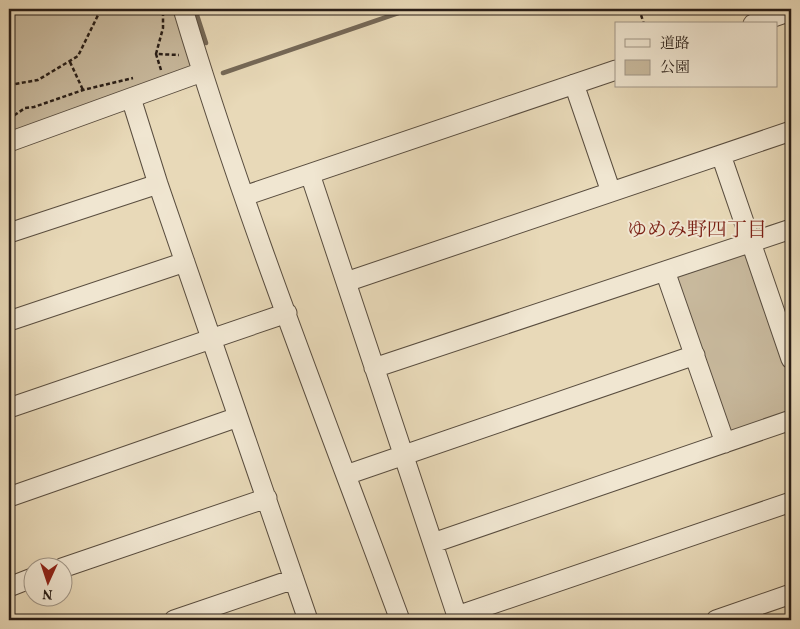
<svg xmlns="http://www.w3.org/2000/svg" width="800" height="629" font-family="Vollkorn,'Noto Serif JP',serif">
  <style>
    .green { fill: #c8b99d; stroke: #786c5a }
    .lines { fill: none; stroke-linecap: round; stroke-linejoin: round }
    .stream { stroke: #756857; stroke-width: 4.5 }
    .minor-casing { stroke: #594d3f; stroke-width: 21 }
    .path { stroke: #291e17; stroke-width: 2.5; stroke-dasharray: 4 2.5; stroke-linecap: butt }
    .minor { stroke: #f0e6d1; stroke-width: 19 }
    .labels { text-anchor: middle; stroke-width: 4; stroke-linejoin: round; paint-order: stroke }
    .neighbourhood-label { font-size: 20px; fill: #7a1f14; stroke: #f0e6d1 }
  </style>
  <rect width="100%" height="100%" fill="#e8d9b8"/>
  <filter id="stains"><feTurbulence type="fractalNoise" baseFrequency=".004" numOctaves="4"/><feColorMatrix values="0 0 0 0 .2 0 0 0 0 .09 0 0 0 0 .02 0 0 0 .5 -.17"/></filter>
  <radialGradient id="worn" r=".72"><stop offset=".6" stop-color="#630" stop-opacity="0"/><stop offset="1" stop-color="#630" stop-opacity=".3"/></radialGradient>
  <path class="green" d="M 9,9 L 182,9 L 198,69 L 9,138 Z
    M 747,250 L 791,374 L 791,413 L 729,435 L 673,276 Z"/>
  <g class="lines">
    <path class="stream" d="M 195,9 L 206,43
      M 223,73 L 410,9"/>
    <defs>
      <path id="minor" d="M 183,9 C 245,216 325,417 400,620
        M 753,24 L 791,11
        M 574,84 L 611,192
        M 131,98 L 158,184 L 308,620
        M 9,142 L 202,72
        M 721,155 L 791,359
        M 310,174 L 457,616 L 791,502
        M 244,196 L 616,70
        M 9,233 L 158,184
        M 665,271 L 725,443
        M 346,282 L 791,131
        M 9,321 L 185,262
        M 374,368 L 791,229
        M 9,408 L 287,313
        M 346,475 L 695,355
        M 9,497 L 238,417
        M 433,543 L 791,420
        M 62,568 L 267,498
        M 9,587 L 32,578
        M 174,620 L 294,579
        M 716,620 L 791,594"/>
    </defs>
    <use href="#minor" class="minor-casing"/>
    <path class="path" d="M 639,9 L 644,24
      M 156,54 L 163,28 L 163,9
      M 70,62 L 83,90
      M 161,70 L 156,54 L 179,55
      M 9,85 L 38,80 L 78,56 L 101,9
      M 9,119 L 25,108 L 34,107 L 83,90 L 133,78"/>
    <use href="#minor" class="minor"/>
  </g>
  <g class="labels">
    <g class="neighbourhood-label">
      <text x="697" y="236">ゆめみ野四丁目</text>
    </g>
  </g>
  <rect width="800" height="629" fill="none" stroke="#e8d9b8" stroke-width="30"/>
  <rect x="10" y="10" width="780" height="609" fill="none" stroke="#291e17" stroke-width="2.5"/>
  <rect x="15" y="15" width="770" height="599" fill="none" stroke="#291e17"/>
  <rect x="615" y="22" width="162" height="65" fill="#f0e6d1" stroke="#a09687"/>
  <rect x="625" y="39" width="25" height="8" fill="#f0e6d1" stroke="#a09687"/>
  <text x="660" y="48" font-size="15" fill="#291e17">道路</text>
  <rect x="625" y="60" width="25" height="15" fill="#c8b99d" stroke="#a09687"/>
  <text x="660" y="72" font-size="15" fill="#291e17">公園</text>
  <g transform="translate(48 582) rotate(183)"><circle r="24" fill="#f0e6d1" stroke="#a09687"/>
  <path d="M0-4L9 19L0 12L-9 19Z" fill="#8f2418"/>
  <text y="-8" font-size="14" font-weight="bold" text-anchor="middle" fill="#291e17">N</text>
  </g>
  <rect width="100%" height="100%" filter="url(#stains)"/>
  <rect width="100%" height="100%" fill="url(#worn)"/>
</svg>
